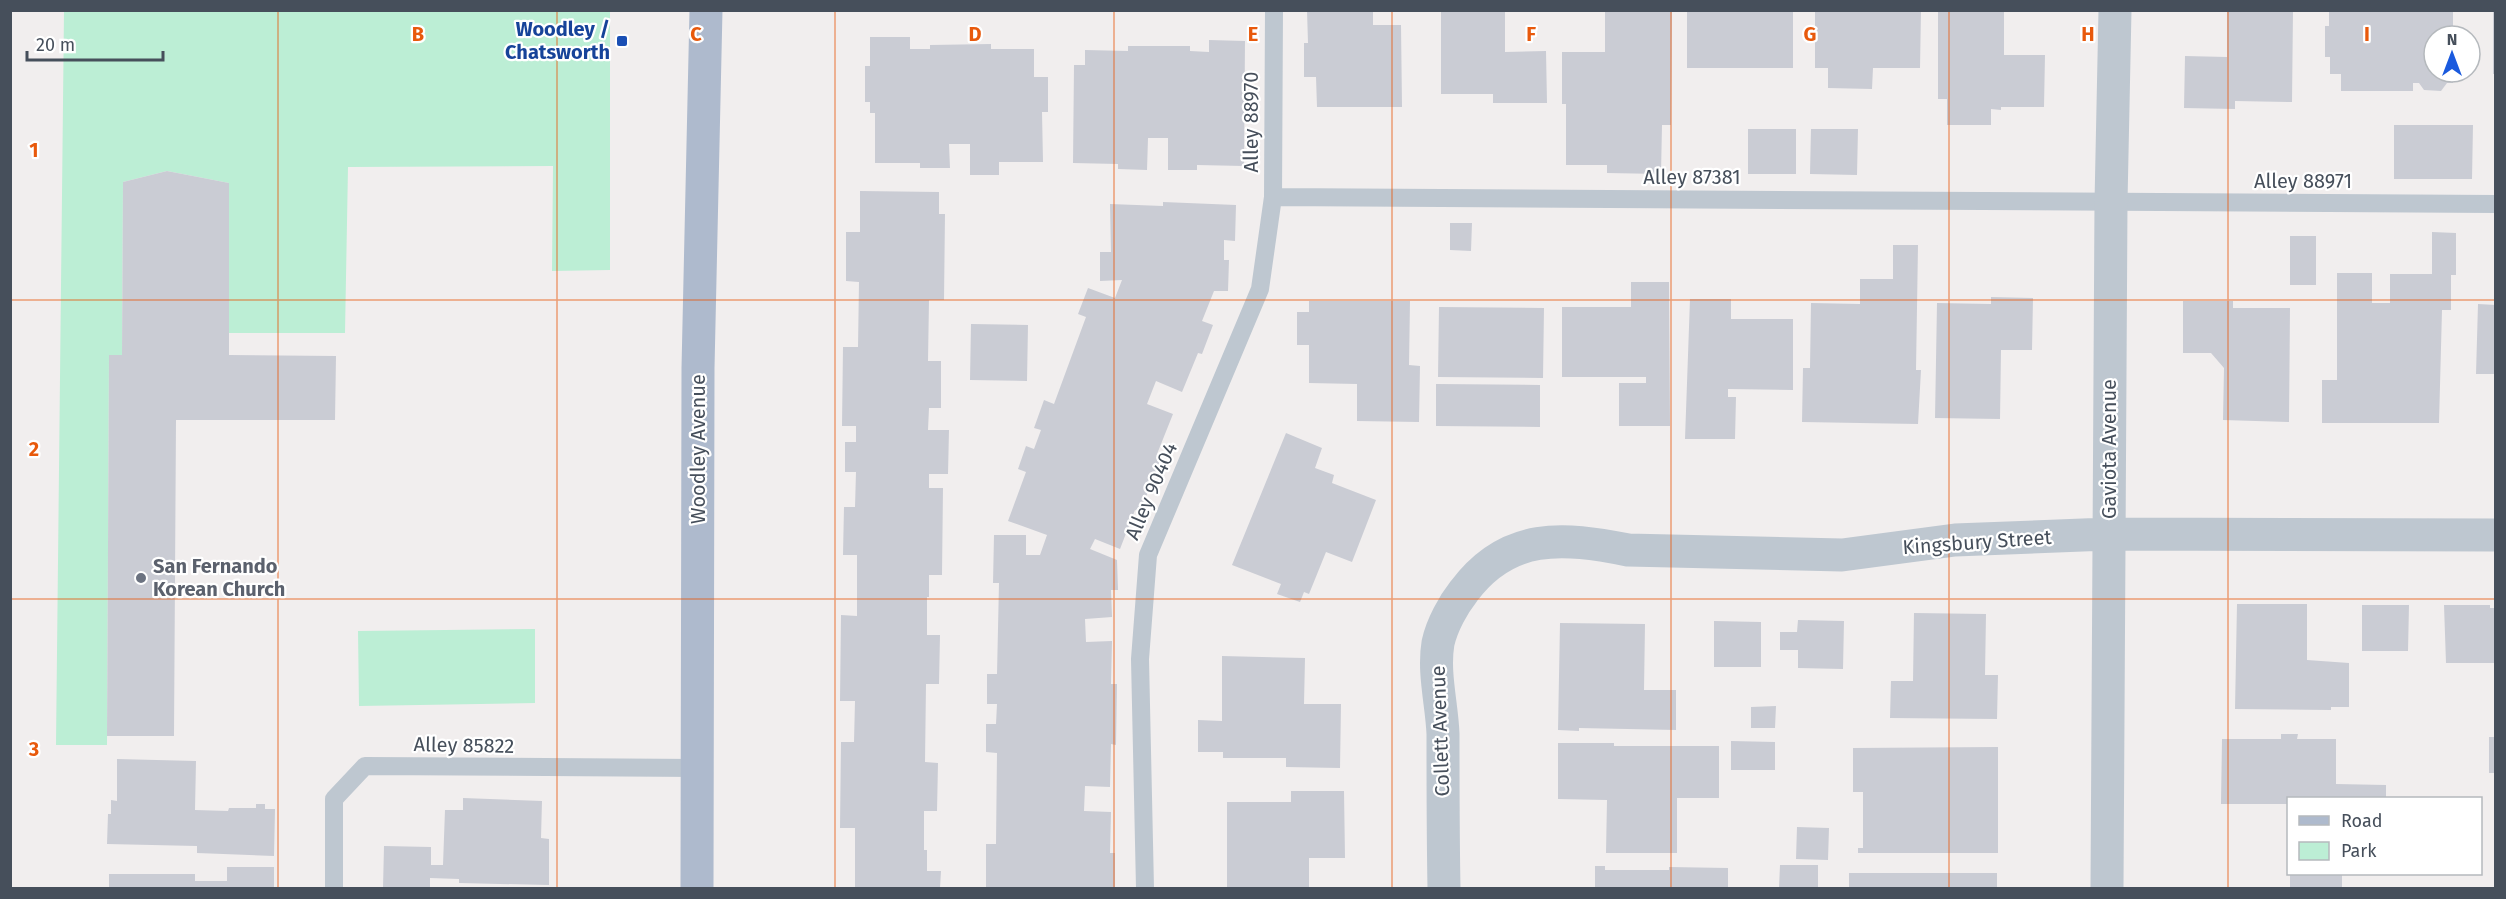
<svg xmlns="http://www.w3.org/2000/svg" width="2506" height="899" font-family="'Fira Sans',sans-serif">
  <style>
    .green { fill: #bceed5 }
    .building { fill: #caccd4 }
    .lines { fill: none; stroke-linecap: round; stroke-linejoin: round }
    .lane { stroke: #bec7d0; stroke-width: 18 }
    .street { stroke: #bec7d0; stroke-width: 33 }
    .primary { stroke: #aebacd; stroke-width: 33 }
    .grid { fill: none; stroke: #e8590c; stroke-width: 1.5; stroke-opacity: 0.55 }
    .transit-dot { fill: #1a4fb4; stroke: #fff; stroke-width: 2 }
    .worship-dot { fill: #6b7280; stroke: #fff; stroke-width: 2 }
    .labels { text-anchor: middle; stroke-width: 4.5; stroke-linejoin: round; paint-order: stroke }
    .transit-label { font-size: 20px; font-weight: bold; fill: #164399; stroke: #fff; text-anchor: end }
    .street-label { font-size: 20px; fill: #464f5b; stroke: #fff }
    .worship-label { font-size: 20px; font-weight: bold; fill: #5b616d; stroke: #fff; text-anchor: start }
    .grid-label { font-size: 20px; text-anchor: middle; font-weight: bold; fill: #e8590c; stroke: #fff; stroke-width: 4.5; stroke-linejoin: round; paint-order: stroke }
  </style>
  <rect width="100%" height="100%" fill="#f1eeee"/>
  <path class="green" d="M 64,11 L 610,11 L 610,270 L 552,271 L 553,166 L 348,167 L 345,333 L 229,333 L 229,183 L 167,171 L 123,182 L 122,355 L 109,355 L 107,745 L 56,745 Z
    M 535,629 L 535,703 L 359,706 L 358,631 Z"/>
  <path class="building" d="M 1307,10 L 1373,10 L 1373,25 L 1401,25 L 1402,107 L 1317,107 L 1316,77 L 1304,77 L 1304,43 L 1308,43 Z
    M 1441,10 L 1505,10 L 1505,52 L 1546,51 L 1547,103 L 1493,103 L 1493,94 L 1441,94 Z
    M 1605,10 L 1672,10 L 1671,125 L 1662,125 L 1661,174 L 1607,173 L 1607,165 L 1566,165 L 1566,104 L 1562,104 L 1562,52 L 1605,52 Z
    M 1687,10 L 1793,10 L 1793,68 L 1687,68 Z
    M 1815,10 L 1921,10 L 1920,68 L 1873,68 L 1872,89 L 1828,88 L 1828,68 L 1815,68 Z
    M 1938,10 L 2004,10 L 2004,55 L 2045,55 L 2044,107 L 2001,107 L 2001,110 L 1991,109 L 1991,125 L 1947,125 L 1947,99 L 1938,99 Z
    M 2227,10 L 2293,10 L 2292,102 L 2235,101 L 2235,109 L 2184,108 L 2185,56 L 2227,57 Z
    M 2329,10 L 2453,10 L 2453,36 L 2434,36 L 2434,72 L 2453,72 L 2453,83 L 2447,83 L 2441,91 L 2424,90 L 2419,83 L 2413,83 L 2413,91 L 2341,91 L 2341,74 L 2330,74 L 2330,57 L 2325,57 L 2325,26 L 2329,26 Z
    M 2493,10 L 2496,10 L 2496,74 L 2493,74 Z
    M 870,37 L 910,37 L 910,49 L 930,49 L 930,45 L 991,44 L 991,49 L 1034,49 L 1034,77 L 1048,77 L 1048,112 L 1042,112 L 1043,162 L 999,162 L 999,175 L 970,175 L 970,144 L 949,144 L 950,168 L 920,168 L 920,163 L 875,163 L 875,113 L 870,113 L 870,102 L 865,102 L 865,66 L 870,66 Z
    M 1209,40 L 1245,41 L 1244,166 L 1197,165 L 1197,170 L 1168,170 L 1168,138 L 1148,138 L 1147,170 L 1118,169 L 1118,164 L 1073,163 L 1074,65 L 1085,65 L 1085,50 L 1128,51 L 1128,46 L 1190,46 L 1190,51 L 1209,52 Z
    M 2394,125 L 2473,125 L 2472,179 L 2394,179 Z
    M 1748,129 L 1796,129 L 1796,174 L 1748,174 Z
    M 1811,129 L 1858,129 L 1857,175 L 1810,174 Z
    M 167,171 L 229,183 L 229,355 L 336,356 L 335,420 L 176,420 L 174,736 L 107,736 L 109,355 L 122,355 L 123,182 Z
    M 860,191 L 939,192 L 939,214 L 945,214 L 944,300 L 929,300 L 928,361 L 941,361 L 941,408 L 929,408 L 928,430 L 949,430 L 948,474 L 929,474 L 929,488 L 943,488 L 942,575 L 929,575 L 929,597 L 927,597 L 927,635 L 940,635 L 939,684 L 926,684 L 925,762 L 938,763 L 937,811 L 924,811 L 924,850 L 927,850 L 927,871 L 941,871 L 940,888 L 855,888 L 855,828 L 840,828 L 841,742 L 854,742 L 855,701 L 840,701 L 841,615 L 857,616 L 857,555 L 843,555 L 844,507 L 855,507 L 856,472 L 845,472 L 845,442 L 856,442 L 856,426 L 842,426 L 843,347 L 858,347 L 859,282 L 846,281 L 846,232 L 860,232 Z
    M 1163,202 L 1236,205 L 1235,241 L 1224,240 L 1224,260 L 1229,260 L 1228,291 L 1214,291 L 1202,321 L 1213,325 L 1202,354 L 1198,353 L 1182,392 L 1156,381 L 1147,404 L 1173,414 L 1157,454 L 1162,457 L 1140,512 L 1135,510 L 1120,549 L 1095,539 L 1090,549 L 1117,560 L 1118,590 L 1111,590 L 1112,617 L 1085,619 L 1086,642 L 1112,641 L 1111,684 L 1117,684 L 1116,745 L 1111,744 L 1110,787 L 1085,786 L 1084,811 L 1111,812 L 1110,853 L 1115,853 L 1115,888 L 986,888 L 986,844 L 996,844 L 997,753 L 986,752 L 986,724 L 996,724 L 997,704 L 987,704 L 987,674 L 997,674 L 999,583 L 993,583 L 994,535 L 1026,535 L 1026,555 L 1040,555 L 1047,535 L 1008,521 L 1026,472 L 1018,469 L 1026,446 L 1034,449 L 1041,430 L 1034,428 L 1044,400 L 1054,404 L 1086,317 L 1078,314 L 1088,288 L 1115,298 L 1122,280 L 1100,281 L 1100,252 L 1111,252 L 1110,204 L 1163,206 Z
    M 1450,223 L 1472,223 L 1471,251 L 1450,250 Z
    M 2432,232 L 2456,233 L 2456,275 L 2451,275 L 2451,310 L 2442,310 L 2439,423 L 2322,423 L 2322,380 L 2337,380 L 2337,273 L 2372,273 L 2372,303 L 2390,303 L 2390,274 L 2432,274 Z
    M 2290,236 L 2316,236 L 2316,285 L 2290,285 Z
    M 1893,245 L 1918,245 L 1916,370 L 1921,370 L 1918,424 L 1802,422 L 1803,368 L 1810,368 L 1811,303 L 1860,304 L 1860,279 L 1893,279 Z
    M 1631,282 L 1669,282 L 1670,426 L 1619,426 L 1619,383 L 1646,383 L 1646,377 L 1562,377 L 1562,307 L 1631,307 Z
    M 1991,297 L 2033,298 L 2032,350 L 2001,350 L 2000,419 L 1935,418 L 1937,303 L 1991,304 Z
    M 1690,299 L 1731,299 L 1731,319 L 1793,319 L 1793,390 L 1728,389 L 1728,397 L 1736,397 L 1735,439 L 1685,439 Z
    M 1309,301 L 1410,301 L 1409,365 L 1420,366 L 1419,422 L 1357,421 L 1357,384 L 1309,383 L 1309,345 L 1297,345 L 1297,312 L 1309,312 Z
    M 2183,301 L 2233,301 L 2233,308 L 2290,308 L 2289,422 L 2223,420 L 2224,368 L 2211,353 L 2183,353 Z
    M 2478,304 L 2496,305 L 2496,374 L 2476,374 Z
    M 1439,307 L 1544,308 L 1543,378 L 1438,377 Z
    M 971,324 L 1028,325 L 1027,381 L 970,380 Z
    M 1436,384 L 1540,385 L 1540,427 L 1436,426 Z
    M 1286,433 L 1322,448 L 1315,468 L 1334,475 L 1332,483 L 1376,500 L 1352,562 L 1326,552 L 1309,594 L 1304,592 L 1300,602 L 1277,594 L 1281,584 L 1232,565 Z
    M 2237,604 L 2307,604 L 2307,660 L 2349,663 L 2349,707 L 2331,707 L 2331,710 L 2235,709 Z
    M 2362,605 L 2409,605 L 2408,651 L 2362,651 Z
    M 2444,605 L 2490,605 L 2490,608 L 2496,608 L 2496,663 L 2446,663 Z
    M 1914,613 L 1986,614 L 1985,675 L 1998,675 L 1997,719 L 1890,718 L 1891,681 L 1913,681 Z
    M 1798,620 L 1844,621 L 1843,669 L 1798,668 L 1798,650 L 1780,650 L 1780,632 L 1797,632 Z
    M 1714,621 L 1761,622 L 1761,667 L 1714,667 Z
    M 1560,623 L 1645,624 L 1644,690 L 1676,690 L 1676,730 L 1579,728 L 1579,731 L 1558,730 Z
    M 1222,656 L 1305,658 L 1304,704 L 1341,704 L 1340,768 L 1286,767 L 1286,758 L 1223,758 L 1223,752 L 1198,752 L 1198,720 L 1222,721 Z
    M 1776,706 L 1775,728 L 1751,728 L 1751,707 Z
    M 2281,734 L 2298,734 L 2297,739 L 2336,739 L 2336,784 L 2386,785 L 2386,798 L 2288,798 L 2288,804 L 2221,804 L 2222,739 L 2281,739 Z
    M 2489,737 L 2496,737 L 2496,773 L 2489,773 Z
    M 1731,741 L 1775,742 L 1775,770 L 1731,770 Z
    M 1558,743 L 1614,743 L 1614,746 L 1719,746 L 1719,798 L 1677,798 L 1677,853 L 1606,853 L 1607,800 L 1558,799 Z
    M 1998,747 L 1998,853 L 1858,853 L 1858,848 L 1863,848 L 1863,792 L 1853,792 L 1853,748 Z
    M 117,759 L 196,761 L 195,810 L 228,811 L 229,808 L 256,808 L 256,804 L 265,804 L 265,809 L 275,809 L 274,856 L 197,853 L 197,846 L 107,844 L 108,814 L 111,814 L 111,800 L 117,801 Z
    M 1291,791 L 1344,791 L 1345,858 L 1309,858 L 1309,888 L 1227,888 L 1227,802 L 1291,802 Z
    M 463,798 L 542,801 L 541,838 L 549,839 L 549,885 L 459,883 L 459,879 L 430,878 L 430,888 L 383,888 L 384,846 L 431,847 L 431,865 L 443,865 L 445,810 L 463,810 Z
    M 1797,827 L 1829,828 L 1828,860 L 1796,859 Z
    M 1780,865 L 1818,865 L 1818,888 L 1779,888 Z
    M 1595,866 L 1605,866 L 1605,870 L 1669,870 L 1669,867 L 1728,868 L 1728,888 L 1595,888 Z
    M 227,867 L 274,867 L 274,888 L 109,888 L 109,874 L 195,874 L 195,881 L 227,881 Z
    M 1849,873 L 1997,873 L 1997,888 L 1849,888 Z
    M 2290,874 L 2342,874 L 2342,888 L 2290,888 Z"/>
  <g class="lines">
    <path class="lane" d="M 1273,197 L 2496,204
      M 334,888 L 334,799 L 365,766 L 698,768
      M 1145,888 L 1140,659 L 1148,555 L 1260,289 L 1273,197 L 1274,10"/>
    <path class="street" d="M 1444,888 C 1443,837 1443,785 1443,734 C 1442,705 1433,673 1438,643 C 1442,625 1453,605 1464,591 C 1508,532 1563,537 1628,550 L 1842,555 L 1955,540 L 2108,534 L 2496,535
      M 2107,888 L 2111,202 L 2115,10"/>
    <path class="primary" d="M 697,888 L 698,368 L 706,10"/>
  </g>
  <path class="grid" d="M 278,10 L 278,888M 557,10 L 557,888M 835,10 L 835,888M 1114,10 L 1114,888M 1392,10 L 1392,888M 1671,10 L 1671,888M 1949,10 L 1949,888M 2228,10 L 2228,888M 10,300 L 2496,300M 10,599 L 2496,599"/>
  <rect class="transit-dot" x="616" y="35" width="12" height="12" rx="3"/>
  <circle class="worship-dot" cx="141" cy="578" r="6"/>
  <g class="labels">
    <g class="transit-label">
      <text x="610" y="36">Woodley /<tspan x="610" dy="23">Chatsworth</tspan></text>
    </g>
    <g class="street-label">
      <text transform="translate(1251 122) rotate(-90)" y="7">Alley 88970</text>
      <text x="1692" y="184">Alley 87381</text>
      <text x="2303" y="188">Alley 88971</text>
      <text transform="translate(698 449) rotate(-90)" y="7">Woodley Avenue</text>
      <text transform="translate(2109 449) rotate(-90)" y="7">Gaviota Avenue</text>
      <text transform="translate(1151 491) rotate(-67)" y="7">Alley 90404</text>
      <text transform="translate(1977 542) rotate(-4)" y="7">Kingsbury Street</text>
      <text transform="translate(1440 731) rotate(-92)" y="7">Collett Avenue</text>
      <text transform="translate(464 745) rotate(1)" y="7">Alley 85822</text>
    </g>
    <g class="worship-label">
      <text x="153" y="573">San Fernando<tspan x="153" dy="23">Korean Church</tspan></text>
    </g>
  </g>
  <g class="grid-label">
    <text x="418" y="41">B</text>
    <text x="696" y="41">C</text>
    <text x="975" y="41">D</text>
    <text x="1253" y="41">E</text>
    <text x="1531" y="41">F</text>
    <text x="1810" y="41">G</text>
    <text x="2088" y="41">H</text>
    <text x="2367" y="41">I</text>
    <text x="34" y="157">1</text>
    <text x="34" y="456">2</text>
    <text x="34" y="756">3</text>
  </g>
  <rect width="2506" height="899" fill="none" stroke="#464f5b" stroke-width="24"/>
  <rect x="2287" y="797" width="195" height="78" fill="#ffffff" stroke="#b5b9bd" stroke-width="1.5"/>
  <rect x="2299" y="816" width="30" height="9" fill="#aebacd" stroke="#b5b9bd" stroke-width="1.5"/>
  <text x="2341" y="827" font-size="18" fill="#464f5b">Road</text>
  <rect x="2299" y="842" width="30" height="18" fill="#bceed5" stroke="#b5b9bd" stroke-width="1.5"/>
  <text x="2341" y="857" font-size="18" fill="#464f5b">Park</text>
  <g transform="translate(2452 54)"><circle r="28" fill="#ffffff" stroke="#b5b9bd" stroke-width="1.5"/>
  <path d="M0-4.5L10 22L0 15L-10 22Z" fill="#1a5ade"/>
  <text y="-9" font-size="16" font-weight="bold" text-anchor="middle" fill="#464f5b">N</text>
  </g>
  <path d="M27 51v9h136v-9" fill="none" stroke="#464f5b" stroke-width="3"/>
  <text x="36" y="51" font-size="18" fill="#464f5b" stroke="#ffffff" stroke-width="4.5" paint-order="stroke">20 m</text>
</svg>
